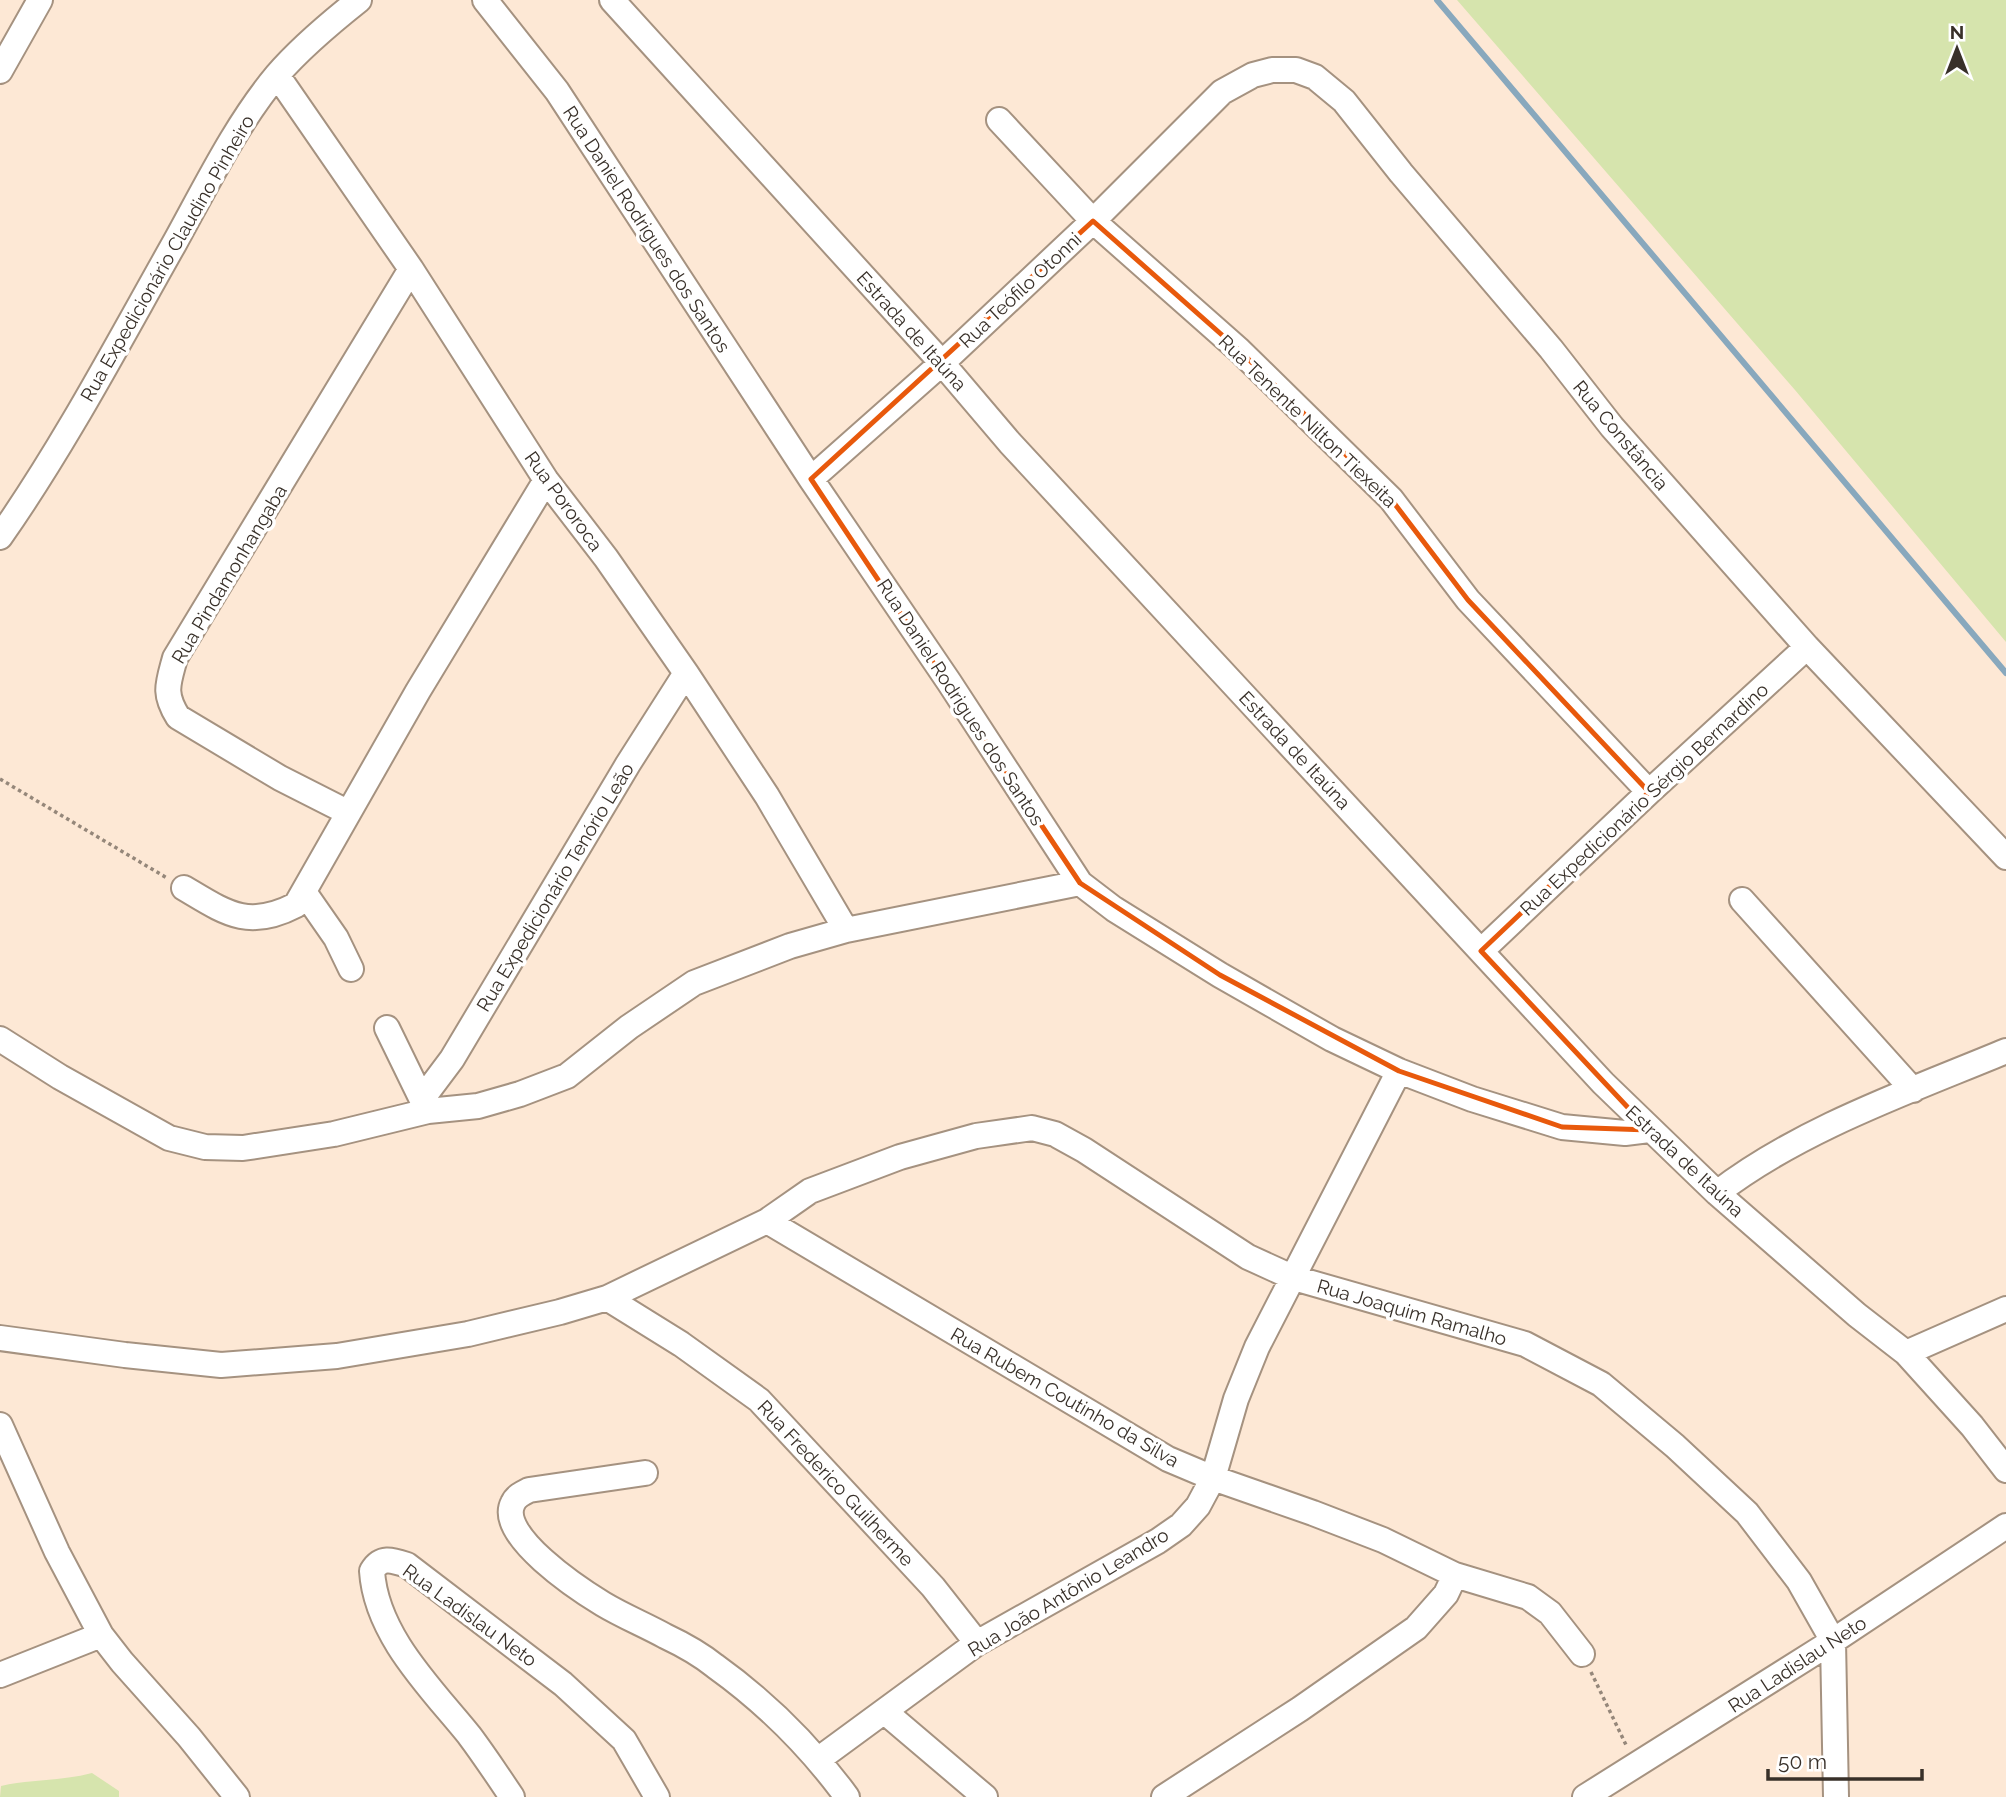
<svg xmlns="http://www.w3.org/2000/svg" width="2006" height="1797" font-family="Raleway,sans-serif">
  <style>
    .green { fill: #d6e4ad }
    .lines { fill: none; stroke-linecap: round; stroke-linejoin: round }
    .stream { stroke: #88a8bd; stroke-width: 6 }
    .minor-casing { stroke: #a59280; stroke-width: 28 }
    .path { stroke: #95877a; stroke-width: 3.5; stroke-dasharray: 3.5 3.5; stroke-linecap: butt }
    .minor { stroke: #fff; stroke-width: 24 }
    .marked { fill: none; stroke: #e8590c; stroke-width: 5; stroke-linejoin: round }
    .labels { text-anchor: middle; stroke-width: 7; stroke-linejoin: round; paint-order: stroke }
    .street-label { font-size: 19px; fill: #383029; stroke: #fff }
  </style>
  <rect width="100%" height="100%" fill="#fde8d5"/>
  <path class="green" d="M 1457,0 L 2006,0 L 2006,642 L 1795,390 Z
    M 92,1773 L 119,1791 L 119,1797 L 0,1797 L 1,1786 C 31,1779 62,1781 92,1773 Z"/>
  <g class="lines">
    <path class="stream" d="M 1437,0 L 2006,673"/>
    <defs>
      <path id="minor" d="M 485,0 L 557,91 L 811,479 L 949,682 L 1080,883 L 1114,909 L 1220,975 L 1332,1039 L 1399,1071 L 1472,1099 L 1562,1127 L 1625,1133 L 1649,1130
        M 612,0 L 942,363 L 1010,443 L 1603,1083 L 1717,1193 L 1857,1315 L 1906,1353 L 1972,1426 L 2006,1470
        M 0,71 L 40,0
        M 277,75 L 411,269 L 546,480 L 606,558 L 686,673 L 767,796 L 846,930
        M 999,120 L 1093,221 L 1239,350 L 1391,499 L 1468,600 L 1649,792
        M 811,479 L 942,363 L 1093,221 L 1222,92 L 1253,75 L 1272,70 L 1296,70 L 1315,77 L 1344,101 L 1401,173 L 1551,349 L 1612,427 L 1807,647 L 2006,857
        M 0,537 C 65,444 118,343 174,244 C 205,188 236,124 277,75 C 301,47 330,23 359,0
        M 347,812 L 280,778 L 178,717 C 163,693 168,684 175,658 L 411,269
        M 184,888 C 226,913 248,930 296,905 L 418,691 L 546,480
        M 304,892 L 336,938 L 351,969
        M 1742,900 L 1913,1090
        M 1481,951 L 1649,792 L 1807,647
        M 387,1028 L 427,1110
        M 0,1039 L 60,1077 L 169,1138 L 205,1147 L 243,1148 L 334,1134 L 428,1111 L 478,1106 L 520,1094 L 567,1076 L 629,1027 L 694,983 L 790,946 L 846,930 L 1080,883
        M 422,1099 L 452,1059 L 628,764 L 686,673
        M 1717,1193 C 1800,1129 1910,1091 2006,1051
        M 767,1221 L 1168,1459 L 1213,1478 L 1313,1513 L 1383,1540 L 1455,1575 L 1528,1597 L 1550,1613 L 1582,1654
        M 607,1298 L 681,1344 L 759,1400 L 933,1587 L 977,1643
        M 0,1338 L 125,1355 L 221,1365 L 337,1356 L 468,1334 L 560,1312 L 607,1298 L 767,1221 L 810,1191 L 900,1157 L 976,1136 L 1032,1128 L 1055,1134 L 1084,1150 L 1248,1257 L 1294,1278 L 1525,1344 L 1601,1384 L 1675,1446 L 1747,1513 L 1799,1581 L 1833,1641 L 1836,1797
        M 1906,1353 L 2006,1309
        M 0,1425 L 57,1552 L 101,1635 L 122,1662 L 189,1737 L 237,1797
        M 645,1473 L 529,1490 C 523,1493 516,1496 513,1503 C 496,1535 580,1590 603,1604 C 623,1616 645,1625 665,1636 C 682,1644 700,1654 715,1666 C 768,1704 809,1745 847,1797
        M 0,1675 L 101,1635
        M 885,1712 L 985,1797
        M 819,1759 L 977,1643 L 1158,1541 L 1181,1525 L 1198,1506 L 1213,1478 L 1236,1399 L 1257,1347 L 1399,1071
        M 512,1797 C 498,1776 484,1755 469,1735 C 431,1688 376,1635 372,1571 C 381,1556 392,1560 407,1565 L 563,1684 L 624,1740 L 657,1797
        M 1164,1797 L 1300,1709 L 1416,1628 L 1446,1594 L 1455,1575
        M 1585,1797 L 1833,1641 L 2006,1526"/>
    </defs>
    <use href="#minor" class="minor-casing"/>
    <path class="path" d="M 0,779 L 167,878
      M 1591,1672 L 1627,1747"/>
    <use href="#minor" class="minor"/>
  </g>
  <path class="marked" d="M 1093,221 L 1239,350 L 1391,499 L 1468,600 L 1649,792 L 1481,951 L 1649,1130 L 1562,1127 L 1399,1071 L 1220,975 L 1080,883 L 811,479 Z"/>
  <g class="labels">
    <g class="street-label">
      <text transform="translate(647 229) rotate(57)" y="7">Rua Daniel Rodrigues dos Santos</text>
      <text transform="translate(167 258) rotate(-60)" y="7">Rua Expedicionário Claudino Pinheiro</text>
      <text transform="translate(1020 290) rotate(-43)" y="7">Rua Teófilo Otonni</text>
      <text transform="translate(912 331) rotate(48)" y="7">Estrada de Itaúna</text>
      <text transform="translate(1308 421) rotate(44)" y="7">Rua Tenente Nilton Tiexeita</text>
      <text transform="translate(1621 435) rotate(50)" y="7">Rua Constância</text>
      <text transform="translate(564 501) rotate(54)" y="7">Rua Pororoca</text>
      <text transform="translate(229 574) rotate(-59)" y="7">Rua Pindamonhangaba</text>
      <text transform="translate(961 702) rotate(57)" y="7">Rua Daniel Rodrigues dos Santos</text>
      <text transform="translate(1295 750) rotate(47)" y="7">Estrada de Itaúna</text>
      <text transform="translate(1644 799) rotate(-43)" y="7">Rua Expedicionário Sérgio Bernardino</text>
      <text transform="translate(555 887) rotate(-59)" y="7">Rua Expedicionário Tenório Leão</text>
      <text transform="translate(1685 1161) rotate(43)" y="7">Estrada de Itaúna</text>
      <text transform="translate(1412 1312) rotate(16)" y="7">Rua Joaquim Ramalho</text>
      <text transform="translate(1065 1397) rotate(30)" y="7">Rua Rubem Coutinho da Silva</text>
      <text transform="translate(836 1483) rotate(47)" y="7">Rua Frederico Guilherme</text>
      <text transform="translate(1068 1592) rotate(-31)" y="7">Rua João Antônio Leandro</text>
      <text transform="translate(470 1615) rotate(36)" y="7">Rua Ladislau Neto</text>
      <text transform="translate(1797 1664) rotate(-33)" y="7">Rua Ladislau Neto</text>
    </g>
  </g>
  <g transform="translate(1957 49)" stroke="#ffffff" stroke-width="5" paint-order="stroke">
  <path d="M0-5L12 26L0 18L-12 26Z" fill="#383029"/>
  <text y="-10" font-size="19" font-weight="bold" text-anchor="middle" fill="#383029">N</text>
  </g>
  <path d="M1768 1769v10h154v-10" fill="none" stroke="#383029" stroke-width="3.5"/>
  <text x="1778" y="1769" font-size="21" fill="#383029" stroke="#ffffff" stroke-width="5" paint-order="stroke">50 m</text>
</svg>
